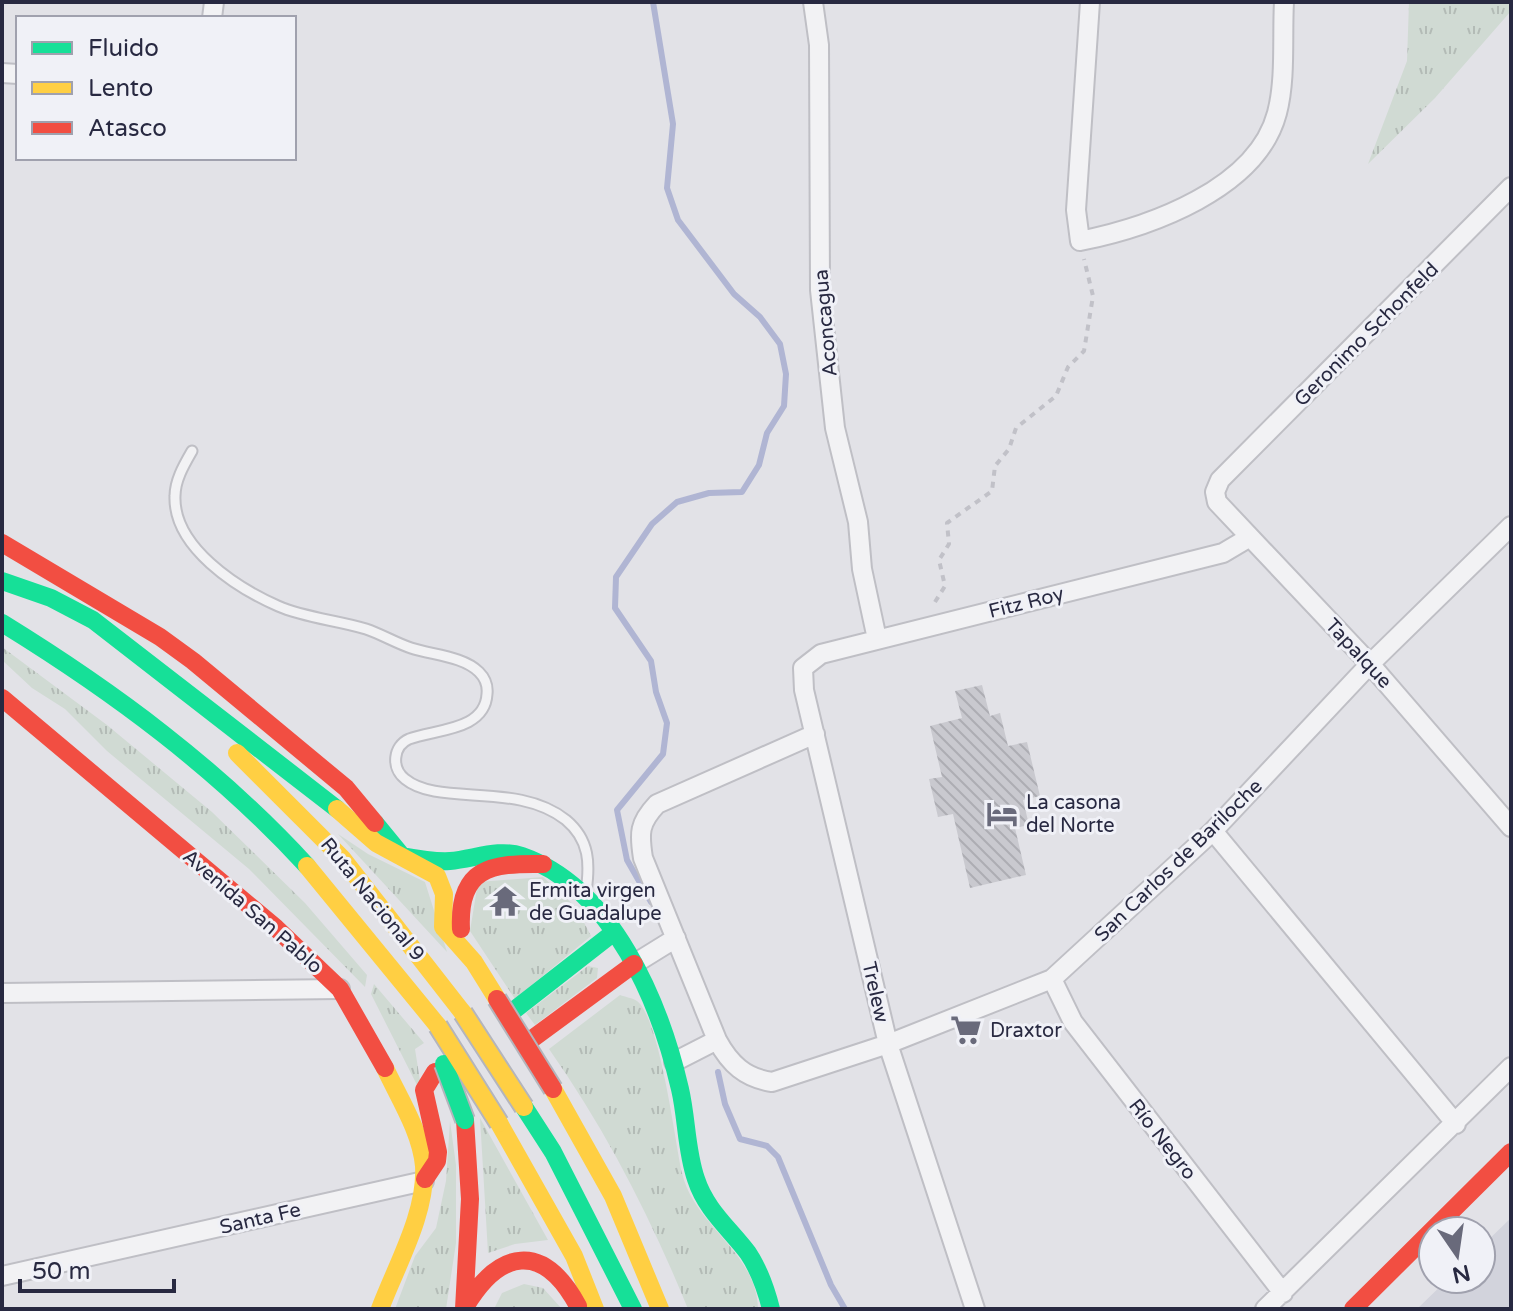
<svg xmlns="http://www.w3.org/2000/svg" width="1513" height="1311" font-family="'Varela Round',sans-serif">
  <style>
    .built { fill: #d2d3dc }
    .grass { fill: url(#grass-tufts) }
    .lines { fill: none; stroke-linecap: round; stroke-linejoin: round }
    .stream { stroke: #b0b5d3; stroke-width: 6 }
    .building { fill: url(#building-back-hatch) }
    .lane-casing { stroke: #bfbfc5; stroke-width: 13 }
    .street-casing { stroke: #bfbfc5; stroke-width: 22 }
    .path { stroke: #c1c1c8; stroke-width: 4; stroke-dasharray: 6 6; stroke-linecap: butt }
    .lane { stroke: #f2f2f4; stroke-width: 9 }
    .street { stroke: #f2f2f4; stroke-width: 18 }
    .fast { stroke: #16e098; stroke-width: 18 }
    .slow { stroke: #ffcf43; stroke-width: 18 }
    .jam { stroke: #f24e42; stroke-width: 18 }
    .fast-bridge-casing { stroke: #b4b5bc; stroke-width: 22; stroke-linecap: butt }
    .slow-bridge-casing { stroke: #b4b5bc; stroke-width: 22; stroke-linecap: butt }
    .jam-bridge-casing { stroke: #b4b5bc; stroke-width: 22; stroke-linecap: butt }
    .fast-bridge { stroke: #16e098; stroke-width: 18 }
    .slow-bridge { stroke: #ffcf43; stroke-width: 18 }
    .jam-bridge { stroke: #f24e42; stroke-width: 18 }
    .labels { text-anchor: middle; stroke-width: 6; stroke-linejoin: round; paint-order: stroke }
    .street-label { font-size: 20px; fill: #282941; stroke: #f0f1f7 }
    .poi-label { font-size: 20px; fill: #282941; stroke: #f0f1f7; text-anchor: start }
  </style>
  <defs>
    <pattern id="grass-tufts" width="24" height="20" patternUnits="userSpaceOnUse" patternTransform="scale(2)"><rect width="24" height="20" fill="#d0dad3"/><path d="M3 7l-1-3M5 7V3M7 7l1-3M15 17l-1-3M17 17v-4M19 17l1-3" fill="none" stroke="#b3bbb6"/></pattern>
    <pattern id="building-back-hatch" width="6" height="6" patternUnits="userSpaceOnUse" patternTransform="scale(2)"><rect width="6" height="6" fill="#c9c9cf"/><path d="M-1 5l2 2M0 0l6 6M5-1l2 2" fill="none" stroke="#adadb3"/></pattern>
  </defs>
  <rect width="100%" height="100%" fill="#e2e2e7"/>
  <path class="built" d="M 1511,1218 L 1511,1309 L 1417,1309 L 1448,1279 L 1481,1279 L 1481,1247 Z"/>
  <path class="grass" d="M 1409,2 L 1511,2 L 1511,11 L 1435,98 L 1368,164 L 1407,61 Z
    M 2,647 L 107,725 L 212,812 L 305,903 L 367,975 L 365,987 L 249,869 L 107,751 L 65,709 L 32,688 L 2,660 Z
    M 338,834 L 368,854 L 425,882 L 447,952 Z
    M 543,877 L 576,907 L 591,936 L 515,999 L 470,931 L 478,882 Z
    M 588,966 L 598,968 L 597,978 L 535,1025 L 526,1013 Z
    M 374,984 L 424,1043 L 415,1049 L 421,1087 L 418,1087 L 371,994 Z
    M 620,995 C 625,997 633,998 637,1001 C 660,1019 675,1141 682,1173 C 694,1226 757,1252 758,1309 L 688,1309 C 651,1218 606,1130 549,1049 Z
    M 480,1118 L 548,1240 L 515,1244 L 488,1253 Z
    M 450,1121 L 456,1165 L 456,1243 L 446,1309 L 395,1309 L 415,1256 L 436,1228 L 446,1181 Z
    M 524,1284 L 543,1288 L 562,1309 L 494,1309 L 502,1293 Z"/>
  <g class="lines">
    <path class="stream" d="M 651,902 L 627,860 L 617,810 L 663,754 L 667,723 L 656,692 L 651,661 L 615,608 L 616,577 L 652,524 L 677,502 L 709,493 L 742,492 L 759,465 L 767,433 L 784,406 L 786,374 L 780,344 L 760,317 L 734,294 L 678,220 L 667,188 L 673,124 L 653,2
      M 718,1072 L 725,1104 L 740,1139 L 767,1146 L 778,1157 L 831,1285 L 845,1309"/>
  </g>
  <path class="building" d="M 982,685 L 990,716 L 1000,713 L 1008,746 L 1027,742 L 1040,796 L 1023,800 L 1029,825 L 1015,828 L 1026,875 L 970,888 L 953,814 L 938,817 L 929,779 L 942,777 L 930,726 L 962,718 L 955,691 Z"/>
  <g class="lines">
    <defs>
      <path id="lane" d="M 192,451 C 184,465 175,480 175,496 C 173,547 237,588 278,606 C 305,618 337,620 366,629 C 381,634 396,643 411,648 C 432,655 463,656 479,672 C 485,678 488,685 487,694 C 485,731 435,729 409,739 C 393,746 391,768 405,779 C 439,807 517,781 566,820 C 590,840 590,864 586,892"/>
      <path id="street" d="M 813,2 L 819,45 L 820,290 L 835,428 L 858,522 L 862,569 L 877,639
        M 1090,2 L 1076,210 L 1080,241 C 1150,227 1257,189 1277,113 C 1286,79 1282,37 1284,2
        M 212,18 L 214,2
        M 2,73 L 18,74
        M 1511,187 L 1220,480 L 1215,492 L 1217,502 L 1370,664 L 1511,827
        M 815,734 L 657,804 C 639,823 639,833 643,858 L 717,1040 C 730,1064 745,1078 772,1082 L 888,1044 L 1052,979 L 1213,831 L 1370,664 L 1511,526
        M 1213,831 L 1456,1124
        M 634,964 L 676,938
        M 1052,979 L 1073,1022 L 1283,1293
        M 2,993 L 340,989
        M 674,1062 L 717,1040
        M 2,1276 L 424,1181
        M 975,1309 L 888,1044 L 804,690 L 803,668 L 821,654 L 1223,553 L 1250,537
        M 1265,1309 L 1511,1067"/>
    </defs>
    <use href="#lane" class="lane-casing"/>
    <use href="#street" class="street-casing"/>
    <path class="path" d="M 935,602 L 945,586 L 939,560 L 949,544 L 947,523 L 992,491 L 995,466 L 1009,449 L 1016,428 L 1056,396 L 1068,367 L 1084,351 L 1093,296 L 1084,259"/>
    <use href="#lane" class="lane"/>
    <use href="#street" class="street"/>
    <path class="fast" d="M 2,581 L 51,598 L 93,620 L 337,809
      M 2,623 C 114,692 218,769 307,866
      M 375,823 L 402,856 C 418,859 434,862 450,861 C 474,859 499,848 522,856 C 613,888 660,1003 680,1089 C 687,1119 686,1150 696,1179 C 706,1210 729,1228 748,1253 C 760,1271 766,1289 771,1309
      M 513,1011 L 613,933
      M 524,1107 L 553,1152 L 633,1309"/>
    <path class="slow" d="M 237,753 L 342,858 L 463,1013
      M 337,809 L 376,843 L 437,876 L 444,894 L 443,927 L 474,962 L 497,999
      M 307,866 L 438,1026
      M 553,1089 L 613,1196 L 660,1309
      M 499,1123 L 574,1256 L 595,1309
      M 380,1309 C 396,1266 427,1213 424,1166 C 421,1132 399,1098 385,1068"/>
    <path class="jam" d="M 2,543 L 160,637 L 193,661 L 346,788 L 375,823
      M 2,698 L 276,928 L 340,989 L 385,1068
      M 461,929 C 458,868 490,863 543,864
      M 532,1039 L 634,964
      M 425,1179 L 437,1161 L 438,1152 L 424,1090 L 435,1072
      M 464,1309 L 470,1199 L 465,1120
      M 464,1309 C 499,1249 543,1241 578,1306
      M 1353,1309 L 1511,1152"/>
    <defs>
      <path id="fast-bridge" d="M 444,1064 L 465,1120"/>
      <path id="slow-bridge" d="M 463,1013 L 524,1107
        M 438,1026 L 499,1123"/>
      <path id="jam-bridge" d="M 497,999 L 553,1089"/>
    </defs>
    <use href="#fast-bridge" class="fast-bridge-casing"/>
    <use href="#slow-bridge" class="slow-bridge-casing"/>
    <use href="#jam-bridge" class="jam-bridge-casing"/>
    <use href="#fast-bridge" class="fast-bridge"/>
    <use href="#slow-bridge" class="slow-bridge"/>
    <use href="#jam-bridge" class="jam-bridge"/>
  </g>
  <defs>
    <symbol id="hotel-bare" viewBox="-9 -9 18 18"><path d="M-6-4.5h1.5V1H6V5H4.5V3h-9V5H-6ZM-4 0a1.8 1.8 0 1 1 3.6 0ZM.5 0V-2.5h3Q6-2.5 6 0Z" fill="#696a7b" stroke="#f0f1f7" stroke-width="2.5" paint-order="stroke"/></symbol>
    <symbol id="temple-bare" viewBox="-9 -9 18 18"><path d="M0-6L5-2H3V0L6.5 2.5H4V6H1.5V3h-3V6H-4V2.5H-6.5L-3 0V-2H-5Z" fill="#696a7b" stroke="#f0f1f7" stroke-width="2.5" paint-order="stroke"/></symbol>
    <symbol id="supermarket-bare" viewBox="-9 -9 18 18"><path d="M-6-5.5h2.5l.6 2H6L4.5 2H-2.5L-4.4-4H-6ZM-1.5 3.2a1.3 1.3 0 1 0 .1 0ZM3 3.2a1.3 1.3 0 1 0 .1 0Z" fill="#696a7b" stroke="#f0f1f7" stroke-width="2.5" paint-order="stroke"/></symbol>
  </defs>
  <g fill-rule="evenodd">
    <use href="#hotel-bare" x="980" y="792" width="44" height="44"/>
    <use href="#temple-bare" x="483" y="879" width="44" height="44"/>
    <use href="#supermarket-bare" x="944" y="1008" width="44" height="44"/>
  </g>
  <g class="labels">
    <g class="street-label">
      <text transform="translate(825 323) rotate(-95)" y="7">Aconcagua</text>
      <text transform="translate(1366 334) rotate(-45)" y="7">Geronimo Schonfeld</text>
      <text transform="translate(1026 602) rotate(-14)" y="7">Fitz Roy</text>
      <text transform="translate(1359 653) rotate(47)" y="7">Tapalque</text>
      <text transform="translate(1178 860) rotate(-44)" y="7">San Carlos de Bariloche</text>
      <text transform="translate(373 899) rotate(51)" y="7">Ruta Nacional 9</text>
      <text transform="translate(253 911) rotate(41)" y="7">Avenida San Pablo</text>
      <text transform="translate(876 992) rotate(77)" y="7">Trelew</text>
      <text transform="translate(1163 1139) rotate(52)" y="7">Río Negro</text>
      <text transform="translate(260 1218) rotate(-13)" y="7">Santa Fe</text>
    </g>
    <g class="poi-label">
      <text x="1026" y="809">La casona<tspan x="1026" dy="23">del Norte</tspan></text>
      <text x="529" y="897">Ermita virgen<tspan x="529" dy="23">de Guadalupe</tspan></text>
      <text x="990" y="1037">Draxtor</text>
    </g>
  </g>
  <rect width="1513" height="1311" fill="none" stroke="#282941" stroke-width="8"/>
  <rect x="16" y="16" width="280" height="144" fill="#f0f1f7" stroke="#a0a1ae" stroke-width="2"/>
  <rect x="32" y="42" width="40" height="12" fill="#16e098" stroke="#a0a1ae" stroke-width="2"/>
  <text x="88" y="56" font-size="24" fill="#282941">Fluido</text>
  <rect x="32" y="82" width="40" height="12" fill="#ffcf43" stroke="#a0a1ae" stroke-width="2"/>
  <text x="88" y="96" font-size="24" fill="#282941">Lento</text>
  <rect x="32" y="122" width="40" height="12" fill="#f24e42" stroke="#a0a1ae" stroke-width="2"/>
  <text x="88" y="136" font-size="24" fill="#282941">Atasco</text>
  <g transform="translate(1457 1255) rotate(167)"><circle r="38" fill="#f0f1f7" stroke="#a0a1ae" stroke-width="2"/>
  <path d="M0-6L14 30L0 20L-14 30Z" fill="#696a7b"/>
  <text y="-12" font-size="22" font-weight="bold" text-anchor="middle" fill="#282941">N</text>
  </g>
  <path d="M20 1279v12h154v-12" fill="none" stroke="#282941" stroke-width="4"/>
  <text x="32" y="1279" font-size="24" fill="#282941" stroke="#f0f1f7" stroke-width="6" paint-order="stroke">50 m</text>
</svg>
